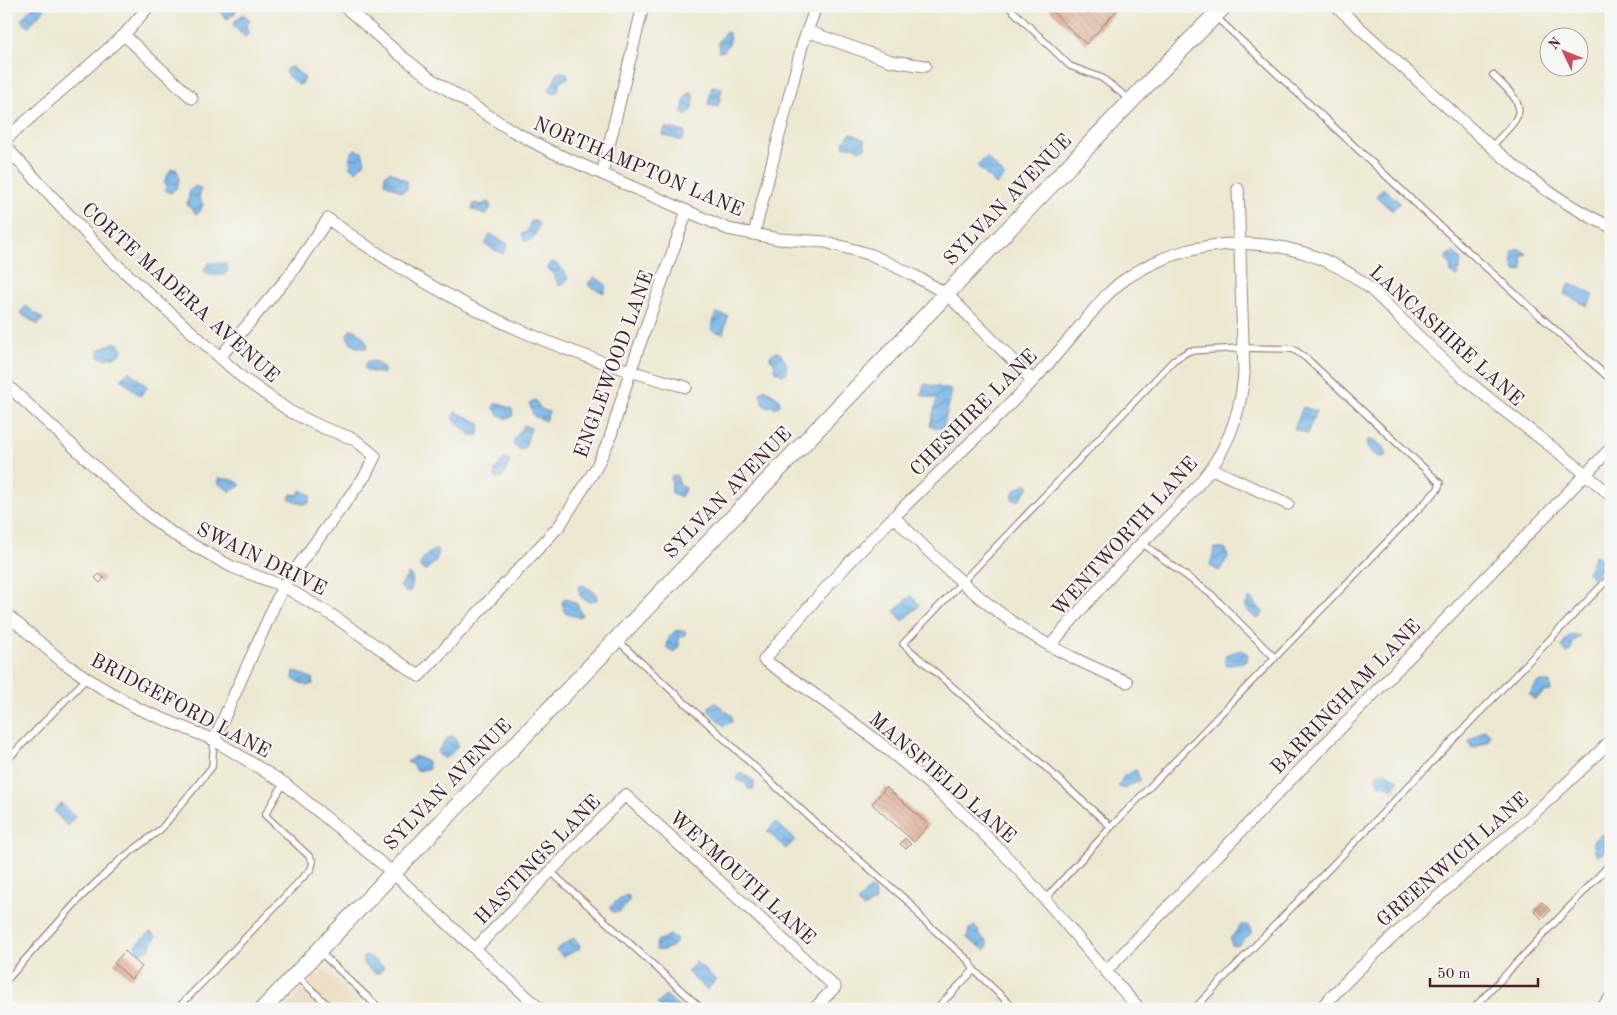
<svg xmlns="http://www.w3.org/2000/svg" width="1617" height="1015" font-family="'Old Standard TT',serif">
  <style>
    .built { fill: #ead8ba }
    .water { fill: url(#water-waves); stroke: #606c8c }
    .building { fill: url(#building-back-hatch) }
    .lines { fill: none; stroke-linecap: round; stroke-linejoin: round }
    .service-casing { stroke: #9b847e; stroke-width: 8 }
    .minor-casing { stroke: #9b847e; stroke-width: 13 }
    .secondary-casing { stroke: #9b847e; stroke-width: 18 }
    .service { stroke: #fff; stroke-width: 5.5 }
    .minor { stroke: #fff; stroke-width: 11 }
    .secondary { stroke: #fff; stroke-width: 16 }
    .labels { text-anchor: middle; stroke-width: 4.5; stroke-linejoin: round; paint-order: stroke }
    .street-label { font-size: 20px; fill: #4a1f2b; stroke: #f6f6f2 }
  </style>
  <defs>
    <pattern id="water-waves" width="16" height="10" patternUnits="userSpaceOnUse" patternTransform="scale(1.25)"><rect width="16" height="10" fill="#77b8ec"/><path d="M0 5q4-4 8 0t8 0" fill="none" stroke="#6495bf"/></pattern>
    <pattern id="building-back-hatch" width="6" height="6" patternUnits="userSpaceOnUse" patternTransform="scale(1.25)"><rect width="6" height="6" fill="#d8a181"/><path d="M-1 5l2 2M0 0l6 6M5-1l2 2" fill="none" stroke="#b1836a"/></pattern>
  </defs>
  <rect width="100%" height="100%" fill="#f6f6f2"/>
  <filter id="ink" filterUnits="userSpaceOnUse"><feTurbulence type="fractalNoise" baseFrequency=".02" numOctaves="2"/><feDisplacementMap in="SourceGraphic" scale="10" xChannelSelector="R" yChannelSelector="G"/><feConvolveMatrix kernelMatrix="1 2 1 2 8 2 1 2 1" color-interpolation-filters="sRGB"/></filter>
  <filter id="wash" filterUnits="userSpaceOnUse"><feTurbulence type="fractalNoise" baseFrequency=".0096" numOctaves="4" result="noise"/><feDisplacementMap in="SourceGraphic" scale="20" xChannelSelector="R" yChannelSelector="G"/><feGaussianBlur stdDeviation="1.12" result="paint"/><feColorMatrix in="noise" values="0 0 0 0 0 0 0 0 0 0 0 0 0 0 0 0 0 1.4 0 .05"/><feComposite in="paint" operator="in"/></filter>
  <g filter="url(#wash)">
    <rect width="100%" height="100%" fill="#ece8d0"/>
    <path class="built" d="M 323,969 L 367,1009 L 285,1009 Z"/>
    <path class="water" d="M 33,6 L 42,6 L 45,9 L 28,27 L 21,20 Z
      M 214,6 L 233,6 L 236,9 L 235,13 L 227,19 Z
      M 243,14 L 250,20 L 246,26 L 250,33 L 245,37 L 234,27 L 234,22 Z
      M 725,32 L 729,33 L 730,42 L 724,51 L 719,52 L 718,43 Z
      M 292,67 L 305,78 L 302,84 L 298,85 L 285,73 L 287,68 Z
      M 560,72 L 567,73 L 568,78 L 560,81 L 558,91 L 554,93 L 549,90 L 558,73 Z
      M 712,86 L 722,88 L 718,107 L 708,105 Z
      M 691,91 C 697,98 693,111 686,116 L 682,112 L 685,98 Z
      M 665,127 L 685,132 L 683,141 L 663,135 Z
      M 851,133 L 865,140 L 865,148 L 860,150 L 853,146 L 844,147 L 843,142 Z
      M 355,149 L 362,152 L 365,162 L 356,171 L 350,167 L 351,154 Z
      M 986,157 L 1005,176 L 996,185 L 977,166 Z
      M 171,169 L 176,169 C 181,176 180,189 170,193 L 165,190 L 167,186 L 164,182 Z
      M 390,171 L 407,181 L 407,189 L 402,192 L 385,183 L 385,175 Z
      M 196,186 L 201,189 L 199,198 L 203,204 L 200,212 L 196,214 L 187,205 L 190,190 Z
      M 1383,188 L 1400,203 L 1392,211 L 1376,196 Z
      M 489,202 L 491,208 L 485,215 L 472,209 L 474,203 L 481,205 Z
      M 531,221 L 536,221 L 539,224 C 535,233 537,240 525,241 L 522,234 L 528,231 Z
      M 490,234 L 508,244 L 503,254 L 485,245 Z
      M 1518,248 L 1527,254 L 1522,258 L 1523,270 L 1515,272 L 1512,261 L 1514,257 L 1511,254 Z
      M 1451,253 L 1455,253 L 1461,260 L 1458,275 L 1455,277 L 1451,273 L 1450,265 L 1446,259 L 1447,255 Z
      M 552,262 C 560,266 565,270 568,279 L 562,286 L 558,285 L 554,274 L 547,268 Z
      M 209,263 L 226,263 L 228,271 L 224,275 L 208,275 L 204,270 Z
      M 595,277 L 606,285 L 604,293 L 589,286 L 588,283 Z
      M 1570,283 L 1593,295 L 1588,306 L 1564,294 Z
      M 26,306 L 43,319 L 38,325 L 20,313 Z
      M 716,313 L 728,316 L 723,334 L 711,330 Z
      M 351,329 C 358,329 364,338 367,343 L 366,348 C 357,350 348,343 347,334 Z
      M 115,342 L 123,348 L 119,355 L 106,359 L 99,357 L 99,350 Z
      M 775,352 L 780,353 L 787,364 L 786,373 L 782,375 L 775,370 L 774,362 L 770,359 L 770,356 Z
      M 368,361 L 376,362 L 384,368 L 384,374 L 367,371 L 364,367 Z
      M 129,371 L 148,387 L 140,396 L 121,379 Z
      M 924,384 L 952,390 L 943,429 L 930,426 L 937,399 L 921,395 Z
      M 765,389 L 779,398 L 780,405 L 777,407 L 764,406 L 760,393 Z
      M 535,400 L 541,409 L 549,412 L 545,421 L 534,416 L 529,403 Z
      M 496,402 L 512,409 L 513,416 L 507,419 L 498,414 L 493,407 Z
      M 1303,407 L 1316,411 L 1307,434 L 1294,429 Z
      M 456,412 L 480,423 L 479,435 L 471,436 C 465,429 455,424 452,416 Z
      M 524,425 L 531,428 L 525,447 L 521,450 L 514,446 L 513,442 Z
      M 1370,439 L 1384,447 L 1387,457 L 1378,457 L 1367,448 L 1366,442 Z
      M 504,459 L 510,461 L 503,477 L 497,479 L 495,477 L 495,470 Z
      M 671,476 L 677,476 L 680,485 L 686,488 L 681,497 L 672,493 Z
      M 218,478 L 234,480 L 240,484 L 240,486 L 230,491 L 219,484 Z
      M 1026,483 L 1030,486 L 1018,501 L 1012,499 L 1013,492 Z
      M 301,490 L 311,495 L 309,503 L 303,504 L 289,499 L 291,494 L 298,495 Z
      M 1215,548 L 1226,549 L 1228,557 L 1219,571 L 1210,566 Z
      M 436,550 L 439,552 L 435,562 L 426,570 L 423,570 L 420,567 C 420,560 429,551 436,550 Z
      M 1595,555 L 1602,558 L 1601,567 L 1594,578 L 1587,573 Z
      M 408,574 L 411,575 L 413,580 L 411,590 L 407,593 L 400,587 Z
      M 583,585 L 596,593 L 597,600 L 587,601 L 580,596 L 579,586 Z
      M 911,596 L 920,605 L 903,621 L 894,611 Z
      M 565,598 L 577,604 L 582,615 L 578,617 L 565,613 L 562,602 Z
      M 1250,598 L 1264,613 L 1259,618 L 1256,619 L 1244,607 Z
      M 676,630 L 686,632 L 685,635 L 679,638 L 679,646 L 674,652 L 667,648 C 667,640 670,635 676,630 Z
      M 1571,634 L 1580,636 L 1573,642 L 1571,651 L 1567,653 L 1562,647 L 1566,639 Z
      M 1241,650 L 1248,654 L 1247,661 L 1229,665 L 1226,664 L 1225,655 Z
      M 294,671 L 312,678 L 313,684 L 307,686 L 293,679 Z
      M 1538,682 L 1550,682 L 1551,691 L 1545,692 L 1535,700 L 1529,695 Z
      M 713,703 L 716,703 L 732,716 L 732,722 L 724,726 L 709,711 L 709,707 Z
      M 1485,729 L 1490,734 L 1488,741 L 1474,748 L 1471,747 L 1469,741 Z
      M 453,736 L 458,745 L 450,755 L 443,759 L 437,752 L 448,737 Z
      M 415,756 L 428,762 L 429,769 L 416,771 L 412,764 L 407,762 Z
      M 1136,770 L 1140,780 L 1124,789 L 1118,786 L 1124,776 Z
      M 1385,772 L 1399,780 L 1393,789 L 1384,784 L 1379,785 L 1376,774 Z
      M 742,773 L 754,781 L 754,789 L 748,789 L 746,784 L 737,780 L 737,775 Z
      M 61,803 L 75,817 L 67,826 L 54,811 Z
      M 776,822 L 795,840 L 786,849 L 767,831 Z
      M 1601,834 L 1606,837 L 1607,850 L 1598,856 L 1595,852 L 1593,841 Z
      M 869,889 L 874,890 L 876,901 L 863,908 L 857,903 Z
      M 626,895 L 629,896 L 629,901 L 620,912 L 612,912 L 610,908 L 613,904 Z
      M 1241,925 L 1248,925 L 1253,932 L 1237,946 L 1232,945 L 1230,939 Z
      M 975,926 L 979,930 L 978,933 L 988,943 L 987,948 L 985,950 L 967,938 L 969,929 Z
      M 150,932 L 156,936 L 150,948 L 143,953 L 137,951 L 135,946 Z
      M 670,935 L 677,939 C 674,948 665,951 656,950 L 657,941 Z
      M 574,938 L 580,945 L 579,949 L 563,957 L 556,950 Z
      M 367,955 L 384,967 L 380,973 L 375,973 L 363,964 L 363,957 Z
      M 696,962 L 716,980 L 707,990 L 687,972 Z
      M 666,995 L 681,1009 L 666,1009 L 664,1006 L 662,1008 L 657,1004 Z"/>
    <g id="blocks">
      <path class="building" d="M 1052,6 L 1117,6 L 1119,8 L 1086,44 L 1049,9 Z
        M 99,574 L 104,578 L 100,583 L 95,578 Z
        M 886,787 L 929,825 L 914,842 L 872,804 Z
        M 905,838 L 911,844 L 906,849 L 900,844 Z
        M 1542,902 L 1551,910 L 1542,919 L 1534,911 Z
        M 125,951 L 142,967 L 131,979 L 114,963 Z"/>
    </g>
  </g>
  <g filter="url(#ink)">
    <use href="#blocks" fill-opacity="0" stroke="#9b847e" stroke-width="1"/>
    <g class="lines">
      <defs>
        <path id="service" d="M 1008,6 L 1070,66 L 1102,78 L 1129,99
          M 1216,17 L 1439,225 L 1611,380
          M 1491,147 C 1524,112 1531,111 1493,75
          M 1243,348 L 1293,349 L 1306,358 L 1440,483 L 1438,489 L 1111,827 L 1042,764 L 903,644 L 1174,360 L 1189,351 Z
          M 1142,543 L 1212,595 L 1275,658
          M 618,641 L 818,825 L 911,904 L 923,920 L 969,961 L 974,970
          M 6,761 L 87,678
          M 550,871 L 702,1009
          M 1045,899 L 1111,827
          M 320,952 L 380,1009
          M 297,976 L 332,1009
          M 6,981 L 81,897 L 120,860 L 161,829 L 212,767 L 214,740
          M 177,1009 L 311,869 L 313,862 L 310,857 L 265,815 L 284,783
          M 936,1009 L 974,970 L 1015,1009
          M 1194,1009 L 1611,576
          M 1473,1009 L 1611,863"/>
        <path id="minor" d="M 344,6 L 399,54 L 431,79 L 511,130 L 550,151 L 728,229 L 779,239 L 826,242 L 872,255 L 915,276 L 947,294 L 1033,381
          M 1336,6 C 1373,40 1409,73 1446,106 C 1497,153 1547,198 1611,227
          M 807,31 L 891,61 L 925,66
          M 124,35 L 192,98
          M 6,139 L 124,35 L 149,6
          M 6,147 L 107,256 L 244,379 L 291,412 L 324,428 L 354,439 L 375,456 L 365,476 L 283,586 L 214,740
          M 602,174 L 643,6
          M 754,234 L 802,46 L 816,6
          M 220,357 L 289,276 L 328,219 C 442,302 550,351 686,387
          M 6,384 L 143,511 L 173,534 L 232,567 L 283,586 L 335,617 L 419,676 L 560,525 L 596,468 L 610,438 L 630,372 L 687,211
          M 1212,469 L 1288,504
          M 894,517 C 931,554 968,591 1011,621 C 1047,647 1087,665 1127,682
          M 6,614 L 64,663 L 99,686 L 139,709 L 214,740 L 284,783 L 392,872 L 540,1009
          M 1050,646 C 1077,614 1104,582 1133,552 C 1190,493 1236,462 1244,374 L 1238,189
          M 475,949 L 625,795 L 835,987 L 814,1009
          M 1107,970 L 1611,448
          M 1140,1009 C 1091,958 1050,900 1000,850 C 929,778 848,715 764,660 C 798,619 833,578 871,540 C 920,489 973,442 1022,392 C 1043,371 1062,348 1081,325 C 1096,308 1107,291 1127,278 C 1197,230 1300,232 1367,286 C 1378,295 1388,306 1399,317 C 1421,339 1443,361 1468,381 C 1514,421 1566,454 1611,496
          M 1320,1009 C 1410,911 1519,835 1611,740
          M 1601,1009 L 1611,997"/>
        <path id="secondary" d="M 263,1009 L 1131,101 L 1224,6"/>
      </defs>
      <use href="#service" class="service-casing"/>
      <use href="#minor" class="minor-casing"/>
      <use href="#secondary" class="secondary-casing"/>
      <use href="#service" class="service"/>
      <use href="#minor" class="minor"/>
      <use href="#secondary" class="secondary"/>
    </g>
  </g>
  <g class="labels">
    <g class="street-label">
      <text transform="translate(639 166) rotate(23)" y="7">NORTHAMPTON LANE</text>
      <text transform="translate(1007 199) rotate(-46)" y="7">SYLVAN AVENUE</text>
      <text transform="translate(181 292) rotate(42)" y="7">CORTE MADERA AVENUE</text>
      <text transform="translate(1447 335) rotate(42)" y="7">LANCASHIRE LANE</text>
      <text transform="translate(613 364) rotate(-70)" y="7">ENGLEWOOD LANE</text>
      <text transform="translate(973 412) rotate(-45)" y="7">CHESHIRE LANE</text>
      <text transform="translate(727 492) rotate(-46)" y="7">SYLVAN AVENUE</text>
      <text transform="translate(1124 536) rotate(-48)" y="7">WENTWORTH LANE</text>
      <text transform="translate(262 558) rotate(26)" y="7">SWAIN DRIVE</text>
      <text transform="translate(1345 696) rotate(-46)" y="7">BARRINGHAM LANE</text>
      <text transform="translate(181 705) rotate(28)" y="7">BRIDGEFORD LANE</text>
      <text transform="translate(943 777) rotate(41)" y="7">MANSFIELD LANE</text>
      <text transform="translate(447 784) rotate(-46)" y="7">SYLVAN AVENUE</text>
      <text transform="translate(537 859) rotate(-46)" y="7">HASTINGS LANE</text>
      <text transform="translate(1452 859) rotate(-41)" y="7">GREENWICH LANE</text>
      <text transform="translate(743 877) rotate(42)" y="7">WEYMOUTH LANE</text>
    </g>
  </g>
  <rect width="1617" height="1015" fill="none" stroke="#f6f6f2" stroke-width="25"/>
  <g transform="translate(1564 52) rotate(313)"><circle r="24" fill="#f6f6f2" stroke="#b1a0a2"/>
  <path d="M0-4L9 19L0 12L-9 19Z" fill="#d1495b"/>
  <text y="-8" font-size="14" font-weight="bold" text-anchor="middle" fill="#4a1f2b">N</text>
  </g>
  <path d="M1430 978v8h108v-8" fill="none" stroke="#4a1f2b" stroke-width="2.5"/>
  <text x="1437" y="978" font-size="15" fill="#4a1f2b" stroke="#f6f6f2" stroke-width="4" paint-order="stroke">50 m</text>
</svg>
